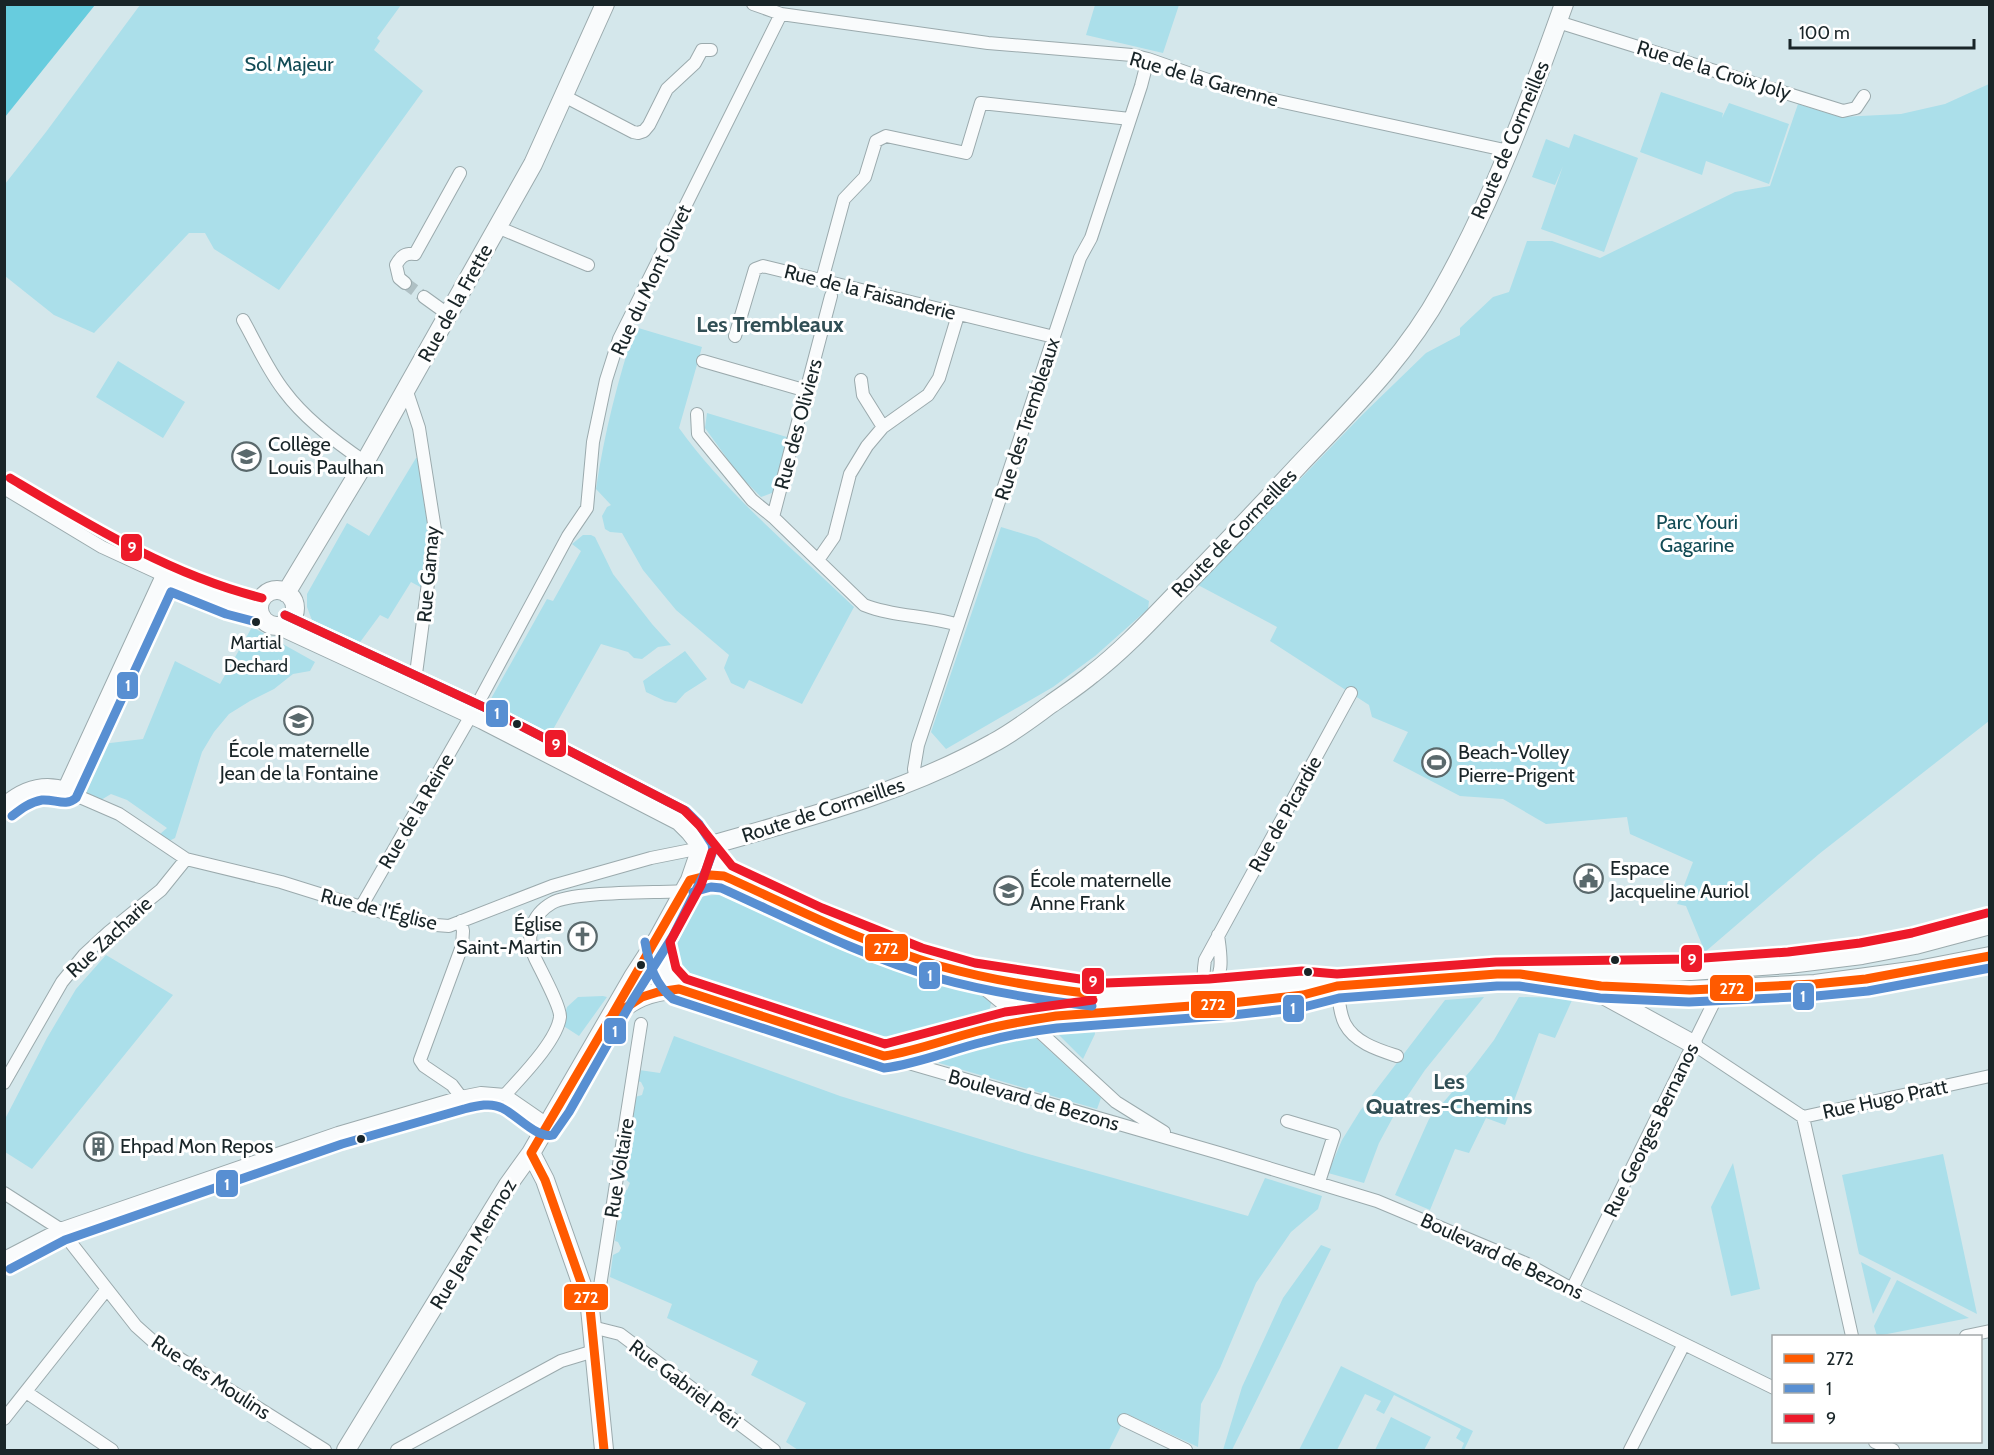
<svg xmlns="http://www.w3.org/2000/svg" width="1994" height="1455" font-family="Cabin,sans-serif">
  <style>
    .green { fill: #abdfea }
    .water { fill: #67ccde }
    .lines { fill: none; stroke-linecap: round; stroke-linejoin: round }
    .street-tunnel { stroke: #afc0c4; stroke-width: 12; stroke-dasharray: 12 6; stroke-linecap: butt }
    .street-casing { stroke: #9baaad; stroke-width: 14 }
    .secondary-casing { stroke: #9baaad; stroke-width: 20 }
    .street { stroke: #f9fbfc; stroke-width: 12 }
    .secondary { stroke: #f9fbfc; stroke-width: 18 }
    .bus-1-casing { stroke: #fff; stroke-width: 14 }
    .bus-2-casing { stroke: #fff; stroke-width: 14 }
    .bus-3-casing { stroke: #fff; stroke-width: 14 }
    .bus-1 { stroke: #ff5a00; stroke-width: 9 }
    .bus-2 { stroke: #588fd2; stroke-width: 9 }
    .bus-3 { stroke: #ed1a2a; stroke-width: 9 }
    .bus-dot { fill: #192528; stroke: #fff; stroke-width: 2 }
    .labels { text-anchor: middle; stroke-width: 6; stroke-linejoin: round; paint-order: stroke }
    .bus-label { font-size: 18px; fill: #192528; stroke: #fff }
    .park-label { font-size: 20px; fill: #124b55; stroke: #fff }
    .street-label { font-size: 20px; fill: #192528; stroke: #fff }
    .poi-label { font-size: 20px; fill: #192528; stroke: #fff; text-anchor: start }
    .quarter-label { font-size: 22px; font-weight: bold; fill: #314f55; stroke: #fff }
    .line-badge { stroke: #fff; stroke-width: 2 }
    .badge-label { font-size: 16px; text-anchor: middle; font-weight: bold; fill: #fff }
  </style>
  <rect width="100%" height="100%" fill="#d4e7eb"/>
  <path class="green" d="M 140,5 L 401,5 L 377,38 L 380,41 L 374,50 L 423,91 L 279,290 L 214,249 L 205,233 L 189,233 L 94,333 L 54,315 L 5,276 L 5,184 L 46,132 Z
    M 1095,5 L 1095,4 L 1179,5 L 1163,53 L 1086,35 Z
    M 1989,84 L 1989,721 L 1819,854 L 1705,952 L 1686,906 L 1677,904 L 1693,862 L 1630,834 L 1627,817 L 1546,824 L 1503,799 L 1460,796 L 1393,761 L 1408,732 L 1372,717 L 1369,705 L 1270,641 L 1277,627 L 1198,585 L 1363,414 L 1426,353 L 1460,335 L 1460,328 L 1493,297 L 1509,292 L 1527,241 L 1552,241 L 1600,258 L 1735,192 L 1770,186 L 1798,104 L 1840,117 L 1901,114 L 1945,104 Z
    M 1661,92 L 1723,113 L 1722,118 L 1729,103 L 1789,124 L 1769,184 L 1706,161 L 1702,175 L 1640,152 Z
    M 1574,134 L 1638,158 L 1604,252 L 1541,229 L 1563,166 L 1555,185 L 1532,177 L 1546,139 L 1569,148 Z
    M 635,327 L 702,347 L 679,428 C 728,496 794,549 854,607 L 802,704 L 749,680 L 744,689 L 731,683 L 724,668 L 729,655 L 676,610 L 643,570 L 622,533 L 610,532 L 605,529 L 602,516 L 607,507 L 611,505 L 596,489 C 604,434 618,380 635,327 Z
    M 118,361 L 185,402 L 163,438 L 96,397 Z
    M 707,413 L 790,438 L 777,491 L 761,497 L 739,475 L 705,428 Z
    M 416,458 L 418,458 L 430,529 L 424,589 L 411,582 L 388,619 L 380,615 L 355,649 L 329,636 L 320,629 L 313,623 L 307,607 L 307,594 L 347,523 L 369,536 Z
    M 1001,527 L 1037,538 L 1149,601 L 1148,609 L 1095,656 L 1053,687 L 946,749 L 931,732 Z
    M 583,535 L 591,535 L 595,537 L 613,574 L 652,624 L 671,645 L 658,647 L 642,659 L 634,658 L 628,652 L 601,644 L 546,742 L 489,712 L 488,704 L 547,599 L 553,601 L 581,551 L 572,544 Z
    M 252,627 L 315,662 L 310,671 L 293,674 L 274,689 L 250,701 L 229,714 L 214,732 L 202,752 L 175,838 L 169,841 L 160,834 L 167,828 L 127,800 L 111,794 L 101,800 L 88,797 L 85,784 L 102,744 L 143,739 L 175,661 L 220,684 Z
    M 685,651 L 707,679 L 685,693 L 676,703 L 665,701 L 646,692 L 643,681 Z
    M 726,894 L 847,945 L 982,991 L 992,1000 L 989,1011 L 979,1023 L 900,1044 L 882,1043 L 736,996 L 679,973 L 670,954 L 694,897 Z
    M 106,955 L 173,995 L 32,1169 L 5,1152 L 5,1119 L 47,1038 L 76,989 Z
    M 1003,987 L 1112,1001 L 1025,1011 L 1001,989 Z
    M 603,996 L 607,997 L 579,1036 L 562,1025 L 567,1007 L 578,997 Z
    M 1484,997 L 1425,1070 L 1392,1119 L 1379,1143 L 1364,1183 L 1328,1173 L 1342,1140 L 1360,1111 L 1445,1000 Z
    M 1519,997 L 1573,998 L 1555,1038 L 1539,1033 L 1505,1125 L 1486,1118 L 1469,1153 L 1455,1149 L 1430,1210 L 1395,1195 L 1429,1119 L 1472,1069 L 1494,1040 Z
    M 1094,1026 L 1095,1034 L 1083,1059 L 1058,1034 L 1061,1029 Z
    M 1025,1028 L 1101,1098 L 1097,1109 L 939,1063 L 940,1051 Z
    M 674,1036 L 840,1096 L 1025,1153 L 1248,1216 L 1265,1178 L 1322,1196 L 1318,1209 L 1291,1232 L 1256,1283 L 1220,1368 L 1201,1404 L 1198,1447 L 1127,1414 L 1109,1450 L 798,1450 L 786,1442 L 806,1403 L 751,1375 L 758,1361 L 667,1318 L 672,1304 L 610,1277 L 613,1255 L 619,1252 L 621,1248 L 618,1242 L 615,1241 L 621,1192 L 627,1190 L 630,1183 L 623,1177 L 635,1097 L 642,1095 L 644,1088 L 641,1082 L 637,1081 L 639,1070 L 660,1073 Z
    M 1943,1154 L 1977,1314 L 1859,1254 L 1842,1175 Z
    M 1733,1163 L 1760,1289 L 1731,1296 L 1711,1207 Z
    M 1321,1245 L 1331,1249 L 1232,1450 L 1223,1450 L 1242,1387 L 1283,1298 Z
    M 1861,1262 L 1891,1278 L 1873,1314 Z
    M 1897,1280 L 1969,1318 L 1877,1336 L 1874,1326 Z
    M 1341,1366 L 1473,1431 L 1464,1450 L 1461,1450 L 1464,1443 L 1456,1438 L 1461,1429 L 1394,1395 L 1384,1414 L 1376,1410 L 1381,1401 L 1365,1394 L 1337,1450 L 1299,1450 Z
    M 1391,1417 L 1431,1437 L 1424,1450 L 1375,1450 Z"/>
  <path class="water" d="M 5,4 L 95,5 L 5,117 L 4,5 Z"/>
  <g class="lines">
    <path class="street-tunnel" d="M 405,283 L 424,297"/>
    <defs>
      <path id="street" d="M 753,4 L 781,14 L 988,43 L 1132,55 L 1148,59 L 1251,95 L 1509,151
        M 1558,22 L 1843,111 L 1856,108 L 1864,96
        M 564,96 L 633,132 L 638,133 L 644,131 L 649,125 L 667,89 L 695,63 L 702,50 L 711,50
        M 497,227 L 588,265
        M 822,280 L 844,199 L 865,177 L 876,141 L 886,136 L 966,153 L 981,103 L 1130,119
        M 405,283 L 399,278 L 396,265 C 401,256 405,253 415,254 L 460,173
        M 424,297 L 449,315
        M 243,320 C 256,343 268,371 285,392 C 305,419 337,443 365,462
        M 735,336 L 755,269 L 763,266 L 1054,337
        M 703,361 L 807,391
        M 861,380 L 863,395 L 883,427
        M 406,389 L 419,428 L 435,530 L 414,689
        M 697,414 L 698,434 L 752,500 L 773,517 L 864,605 C 894,617 927,615 958,625
        M 4,488 L 102,547 L 165,576
        M 773,517 L 831,296
        M 818,560 L 834,537 L 850,474 L 867,446 L 883,427 L 928,395 L 939,378 L 958,315
        M 916,781 L 914,769 L 918,745 L 1080,258 L 1091,238 L 1141,86 L 1148,59
        M 66,791 L 119,814 L 186,859 L 281,882 L 361,907 L 436,925 L 449,926 L 552,886 L 651,858 L 701,848
        M 361,907 L 477,705 L 568,536 L 587,508 L 593,442 L 606,380 L 619,339 L 781,14
        M 1337,986 C 1339,998 1339,1013 1345,1024 C 1355,1043 1379,1050 1397,1056
        M 1208,993 C 1225,975 1221,957 1218,935
        M 1215,994 C 1201,986 1203,973 1205,960 L 1351,693
        M 1027,1020 L 1116,1102 L 1164,1132
        M 1693,1044 L 1803,1117 L 1990,1076
        M 888,1057 L 1219,1153 L 1377,1201 L 1525,1263 L 1572,1289 L 1774,1388
        M 4,1083 L 62,982 L 84,955 L 109,932 L 161,890 L 186,859
        M 505,1095 C 521,1077 557,1041 560,1017 C 561,1007 540,969 535,958 C 525,937 531,915 552,903 C 572,891 656,893 684,891
        M 461,1097 L 452,1085 L 424,1066 L 420,1060 L 462,946 L 463,931 L 461,921
        M 1803,1117 L 1852,1336
        M 1287,1121 L 1334,1135 L 1319,1182
        M 4,1193 L 60,1229 L 136,1326 L 155,1343 L 325,1450
        M 4,1258 L 60,1229 L 338,1133 L 461,1097 L 481,1093 L 505,1095 L 547,1124
        M 1572,1289 L 1721,988 L 1720,982
        M 590,1308 L 597,1303 L 600,1286 L 641,1024
        M 592,1327 L 620,1334 L 774,1450
        M 1966,1336 L 1990,1331
        M 26,1392 L 112,1450
        M 4,1419 L 107,1289
        M 1124,1420 L 1186,1450
        M 1875,1442 L 1893,1450
        M 397,1450 L 561,1361 L 594,1351
        M 1630,1450 L 1684,1344"/>
      <path id="secondary" d="M259 608a18 18 0 1 1 36 0a18 18 0 1 1-36 0Z
        M 286,593 L 365,462 L 533,164 L 605,4
        M 280,626 L 483,720 L 679,821 L 690,832 L 724,876
        M 4,807 C 22,791 42,783 66,791 L 165,576 L 230,603 L 259,610
        M 701,848 C 801,819 902,794 993,743 C 1014,732 1033,717 1051,704 C 1065,694 1079,685 1092,674 C 1122,651 1149,622 1175,595 C 1217,553 1257,510 1298,466 C 1350,411 1405,358 1442,290 C 1493,200 1529,102 1564,4
        M 690,880 L 710,875 L 724,876 L 817,919 L 918,959 L 972,975 L 1105,995 L 1210,991 L 1302,983 L 1337,986 L 1497,974 L 1691,971 L 1789,964 L 1862,955 L 1915,945 L 1990,925
        M 657,940 C 661,964 662,971 679,989
        M 975,977 L 1027,1020
        M 1566,982 L 1601,986 L 1690,990 L 1815,984 L 1918,970 L 1990,956
        M 1587,986 L 1693,1044
        M 610,1018 C 635,998 647,992 679,989 L 884,1056 C 932,1047 978,1029 1026,1020 C 1103,1005 1182,1008 1260,1000
        M 531,1153 L 545,1180 L 590,1308 L 604,1450
        M 346,1450 L 508,1185 L 531,1153 L 633,977 L 657,940 L 690,880 L 701,848"/>
    </defs>
    <use href="#street" class="street-casing"/>
    <use href="#secondary" class="secondary-casing"/>
    <use href="#street" class="street"/>
    <use href="#secondary" class="secondary"/>
    <defs>
      <path id="bus-1" d="M 690,880 L 710,875 L 724,876 C 795,908 865,944 940,966 C 990,980 1041,988 1093,994
        M 611,1017 L 690,880
        M 531,1153 L 610,1018 L 642,997 L 658,992 L 679,989 L 884,1056 C 916,1051 947,1039 978,1031 C 1004,1024 1030,1020 1056,1016 L 1232,1003 L 1303,995 L 1337,986 L 1497,974 L 1520,974 L 1601,986 L 1690,990 L 1815,984 L 1866,979 L 1990,956
        M 531,1153 L 545,1180 L 590,1308 L 604,1450"/>
      <path id="bus-2" d="M 12,816 C 21,809 30,802 42,800 C 55,799 66,807 76,798 L 171,592 L 226,614 L 256,622
        M 693,892 L 711,887 L 721,888 C 792,920 862,956 938,978 C 988,992 1040,1000 1092,1006
        M 645,942 C 649,965 655,984 673,999 L 884,1068 C 918,1064 950,1050 983,1042 C 1008,1035 1032,1031 1057,1028 L 1233,1015 L 1304,1007 L 1339,998 L 1497,986 L 1519,986 L 1600,998 L 1689,1002 L 1816,996 L 1868,991 L 1990,968
        M 10,1269 L 65,1240 L 342,1144 L 464,1109 C 476,1106 491,1102 502,1108 C 517,1115 537,1139 553,1135 L 569,1112 L 632,1001 L 673,936 L 706,870 L 713,851 L 712,844 L 699,824 L 686,811 L 488,709 L 285,615"/>
      <path id="bus-3" d="M 10,478 C 89,525 172,576 262,598
        M 285,615 L 488,709 L 684,810 L 699,825 L 732,866 L 822,908 L 922,948 L 975,963 L 1106,983 L 1209,979 L 1302,971 L 1337,974 L 1496,962 L 1690,959 L 1788,952 L 1860,943 L 1912,933 L 1987,913
        M 712,852 L 701,885 L 670,942 L 676,968 L 686,979 L 885,1044 L 1005,1012 L 1093,1000"/>
    </defs>
    <use href="#bus-1" class="bus-1-casing"/>
    <use href="#bus-2" class="bus-2-casing"/>
    <use href="#bus-3" class="bus-3-casing"/>
    <use href="#bus-1" class="bus-1"/>
    <use href="#bus-2" class="bus-2"/>
    <use href="#bus-3" class="bus-3"/>
  </g>
  <defs>
    <symbol id="school-ring" viewBox="-11 -11 22 22"><circle r="9.5" fill="#fff" stroke="#5a696c" stroke-width="1.5"/><path d="M0-5L7-2L0 1L-7-2ZM-4 1L0 2.5L4 1V4Q0 6-4 4Z" fill="#5a696c"/></symbol>
    <symbol id="stadium-ring" viewBox="-11 -11 22 22"><circle r="9.5" fill="#fff" stroke="#5a696c" stroke-width="1.5"/><path d="M0-5a6.5 5 0 1 0 0 10a6.5 5 0 1 0 0-10ZM-3.5-1.8h7v3.6h-7Z" fill="#5a696c"/></symbol>
    <symbol id="civic-ring" viewBox="-11 -11 22 22"><circle r="9.5" fill="#fff" stroke="#5a696c" stroke-width="1.5"/><path d="M-.6-6.5H3V-4.5H.6V-3L4-1V1h2V6H-6V1h2V-1L-.6-3ZM-1.2 2.5V6h2.4V2.5Z" fill="#5a696c"/></symbol>
    <symbol id="church-ring" viewBox="-11 -11 22 22"><circle r="9.5" fill="#fff" stroke="#5a696c" stroke-width="1.5"/><path d="M-1.2-6h2.4v3.5h3.3v2.4h-3.3V6h-2.4V-.1h-3.3v-2.4h3.3Z" fill="#5a696c"/></symbol>
    <symbol id="building-ring" viewBox="-11 -11 22 22"><circle r="9.5" fill="#fff" stroke="#5a696c" stroke-width="1.5"/><path d="M-4-6H4V6H1V3H-1V6H-4ZM-2.5-4.3h1.7v1.8h-1.7ZM.8-4.3h1.7v1.8H.8ZM-2.5-1h1.7V.8h-1.7ZM.8-1h1.7V.8H.8Z" fill="#5a696c"/></symbol>
  </defs>
  <g fill-rule="evenodd">
    <use href="#school-ring" x="230" y="440" width="33" height="33"/>
    <use href="#school-ring" x="282" y="704" width="33" height="33"/>
    <use href="#stadium-ring" x="1420" y="746" width="33" height="33"/>
    <use href="#civic-ring" x="1572" y="862" width="33" height="33"/>
    <use href="#school-ring" x="992" y="874" width="33" height="33"/>
    <use href="#church-ring" x="566" y="920" width="33" height="33"/>
    <use href="#building-ring" x="82" y="1130" width="33" height="33"/>
  </g>
  <g class="bus-dot">
    <circle cx="256" cy="622" r="5"/>
    <circle cx="517" cy="724" r="5"/>
    <circle cx="1615" cy="960" r="5"/>
    <circle cx="641" cy="965" r="5"/>
    <circle cx="1308" cy="972" r="5"/>
    <circle cx="361" cy="1139" r="5"/>
  </g>
  <g class="labels">
    <g class="bus-label">
      <text x="256" y="649">Martial<tspan x="256" dy="23">Dechard</tspan></text>
    </g>
    <g class="park-label">
      <text x="289" y="71">Sol Majeur</text>
      <text x="1697" y="529">Parc Youri<tspan x="1697" dy="23">Gagarine</tspan></text>
    </g>
    <g class="street-label">
      <text transform="translate(1714 70) rotate(17)" y="7">Rue de la Croix Joly</text>
      <text transform="translate(1204 79) rotate(16)" y="7">Rue de la Garenne</text>
      <text transform="translate(1510 140) rotate(-67)" y="7">Route de Cormeilles</text>
      <text transform="translate(651 280) rotate(-65)" y="7">Rue du Mont Olivet</text>
      <text transform="translate(870 292) rotate(14)" y="7">Rue de la Faisanderie</text>
      <text transform="translate(455 303) rotate(-61)" y="7">Rue de la Frette</text>
      <text transform="translate(1027 419) rotate(-72)" y="7">Rue des Trembleaux</text>
      <text transform="translate(798 424) rotate(-75)" y="7">Rue des Oliviers</text>
      <text transform="translate(1234 533) rotate(-46)" y="7">Route de Cormeilles</text>
      <text transform="translate(428 574) rotate(-85)" y="7">Rue Gamay</text>
      <text transform="translate(823 810) rotate(-18)" y="7">Route de Cormeilles</text>
      <text transform="translate(416 811) rotate(-60)" y="7">Rue de la Reine</text>
      <text transform="translate(1285 814) rotate(-61)" y="7">Rue de Picardie</text>
      <text transform="translate(379 909) rotate(14)" y="7">Rue de l'Église</text>
      <text transform="translate(109 937) rotate(-43)" y="7">Rue Zacharie</text>
      <text transform="translate(1885 1099) rotate(-12)" y="7">Rue Hugo Pratt</text>
      <text transform="translate(1034 1100) rotate(16)" y="7">Boulevard de Bezons</text>
      <text transform="translate(1651 1130) rotate(-64)" y="7">Rue Georges Bernanos</text>
      <text transform="translate(619 1168) rotate(-81)" y="7">Rue Voltaire</text>
      <text transform="translate(473 1244) rotate(-59)" y="7">Rue Jean Mermoz</text>
      <text transform="translate(1502 1256) rotate(25)" y="7">Boulevard de Bezons</text>
      <text transform="translate(211 1377) rotate(33)" y="7">Rue des Moulins</text>
      <text transform="translate(685 1384) rotate(37)" y="7">Rue Gabriel Péri</text>
    </g>
    <g class="poi-label">
      <text x="268" y="451">Collège<tspan x="268" dy="23">Louis Paulhan</tspan></text>
      <text x="299" y="757" text-anchor="middle">École maternelle<tspan x="299" dy="23">Jean de la Fontaine</tspan></text>
      <text x="1458" y="759">Beach-Volley<tspan x="1458" dy="23">Pierre-Prigent</tspan></text>
      <text x="1610" y="875">Espace<tspan x="1610" dy="23">Jacqueline Auriol</tspan></text>
      <text x="1030" y="887">École maternelle<tspan x="1030" dy="23">Anne Frank</tspan></text>
      <text x="562" y="931" text-anchor="end">Église<tspan x="562" dy="23">Saint-Martin</tspan></text>
      <text x="120" y="1153">Ehpad Mon Repos</text>
    </g>
    <g class="quarter-label">
      <text x="770" y="332">Les Trembleaux</text>
      <text x="1449" y="1089">Les<tspan x="1449" dy="25">Quatres-Chemins</tspan></text>
    </g>
  </g>
  <g class="line-badge">
    <rect x="120" y="533" width="23" height="29" rx="6" fill="#ed1a2a"/>
    <rect x="116" y="671" width="23" height="29" rx="6" fill="#588fd2"/>
    <rect x="485" y="699" width="24" height="29" rx="6" fill="#588fd2"/>
    <rect x="544" y="729" width="23" height="29" rx="6" fill="#ed1a2a"/>
    <rect x="864" y="933" width="45" height="29" rx="6" fill="#ff5a00"/>
    <rect x="1680" y="944" width="23" height="29" rx="6" fill="#ed1a2a"/>
    <rect x="918" y="961" width="23" height="29" rx="6" fill="#588fd2"/>
    <rect x="1081" y="967" width="24" height="28" rx="6" fill="#ed1a2a"/>
    <rect x="1709" y="974" width="45" height="28" rx="6" fill="#ff5a00"/>
    <rect x="1792" y="982" width="23" height="29" rx="6" fill="#588fd2"/>
    <rect x="1190" y="990" width="46" height="29" rx="6" fill="#ff5a00"/>
    <rect x="1282" y="994" width="23" height="29" rx="6" fill="#588fd2"/>
    <rect x="603" y="1017" width="24" height="28" rx="6" fill="#588fd2"/>
    <rect x="215" y="1169" width="24" height="29" rx="6" fill="#588fd2"/>
    <rect x="563" y="1283" width="46" height="28" rx="6" fill="#ff5a00"/>
  </g>
  <g class="badge-label">
    <text x="132" y="553">9</text>
    <text x="128" y="691">1</text>
    <text x="497" y="719">1</text>
    <text x="556" y="750">9</text>
    <text x="886" y="954">272</text>
    <text x="1692" y="965">9</text>
    <text x="930" y="981">1</text>
    <text x="1093" y="987">9</text>
    <text x="1732" y="994">272</text>
    <text x="1803" y="1002">1</text>
    <text x="1213" y="1010">272</text>
    <text x="1293" y="1014">1</text>
    <text x="615" y="1037">1</text>
    <text x="227" y="1190">1</text>
    <text x="586" y="1303">272</text>
  </g>
  <rect width="1994" height="1455" fill="none" stroke="#192528" stroke-width="12"/>
  <rect x="1772" y="1335" width="210" height="108" fill="#ffffff" stroke="#a3a8a9" stroke-width="1.5"/>
  <rect x="1784" y="1354" width="30" height="9" fill="#ff5a00" stroke="#a3a8a9" stroke-width="1.5"/>
  <text x="1826" y="1365" font-size="18" fill="#192528">272</text>
  <rect x="1784" y="1384" width="30" height="9" fill="#588fd2" stroke="#a3a8a9" stroke-width="1.5"/>
  <text x="1826" y="1395" font-size="18" fill="#192528">1</text>
  <rect x="1784" y="1414" width="30" height="9" fill="#ed1a2a" stroke="#a3a8a9" stroke-width="1.5"/>
  <text x="1826" y="1425" font-size="18" fill="#192528">9</text>
  <path d="M1790 39v9h184v-9" fill="none" stroke="#192528" stroke-width="3"/>
  <text x="1799" y="39" font-size="18" fill="#192528" stroke="#ffffff" stroke-width="4.5" paint-order="stroke">100 m</text>
</svg>
